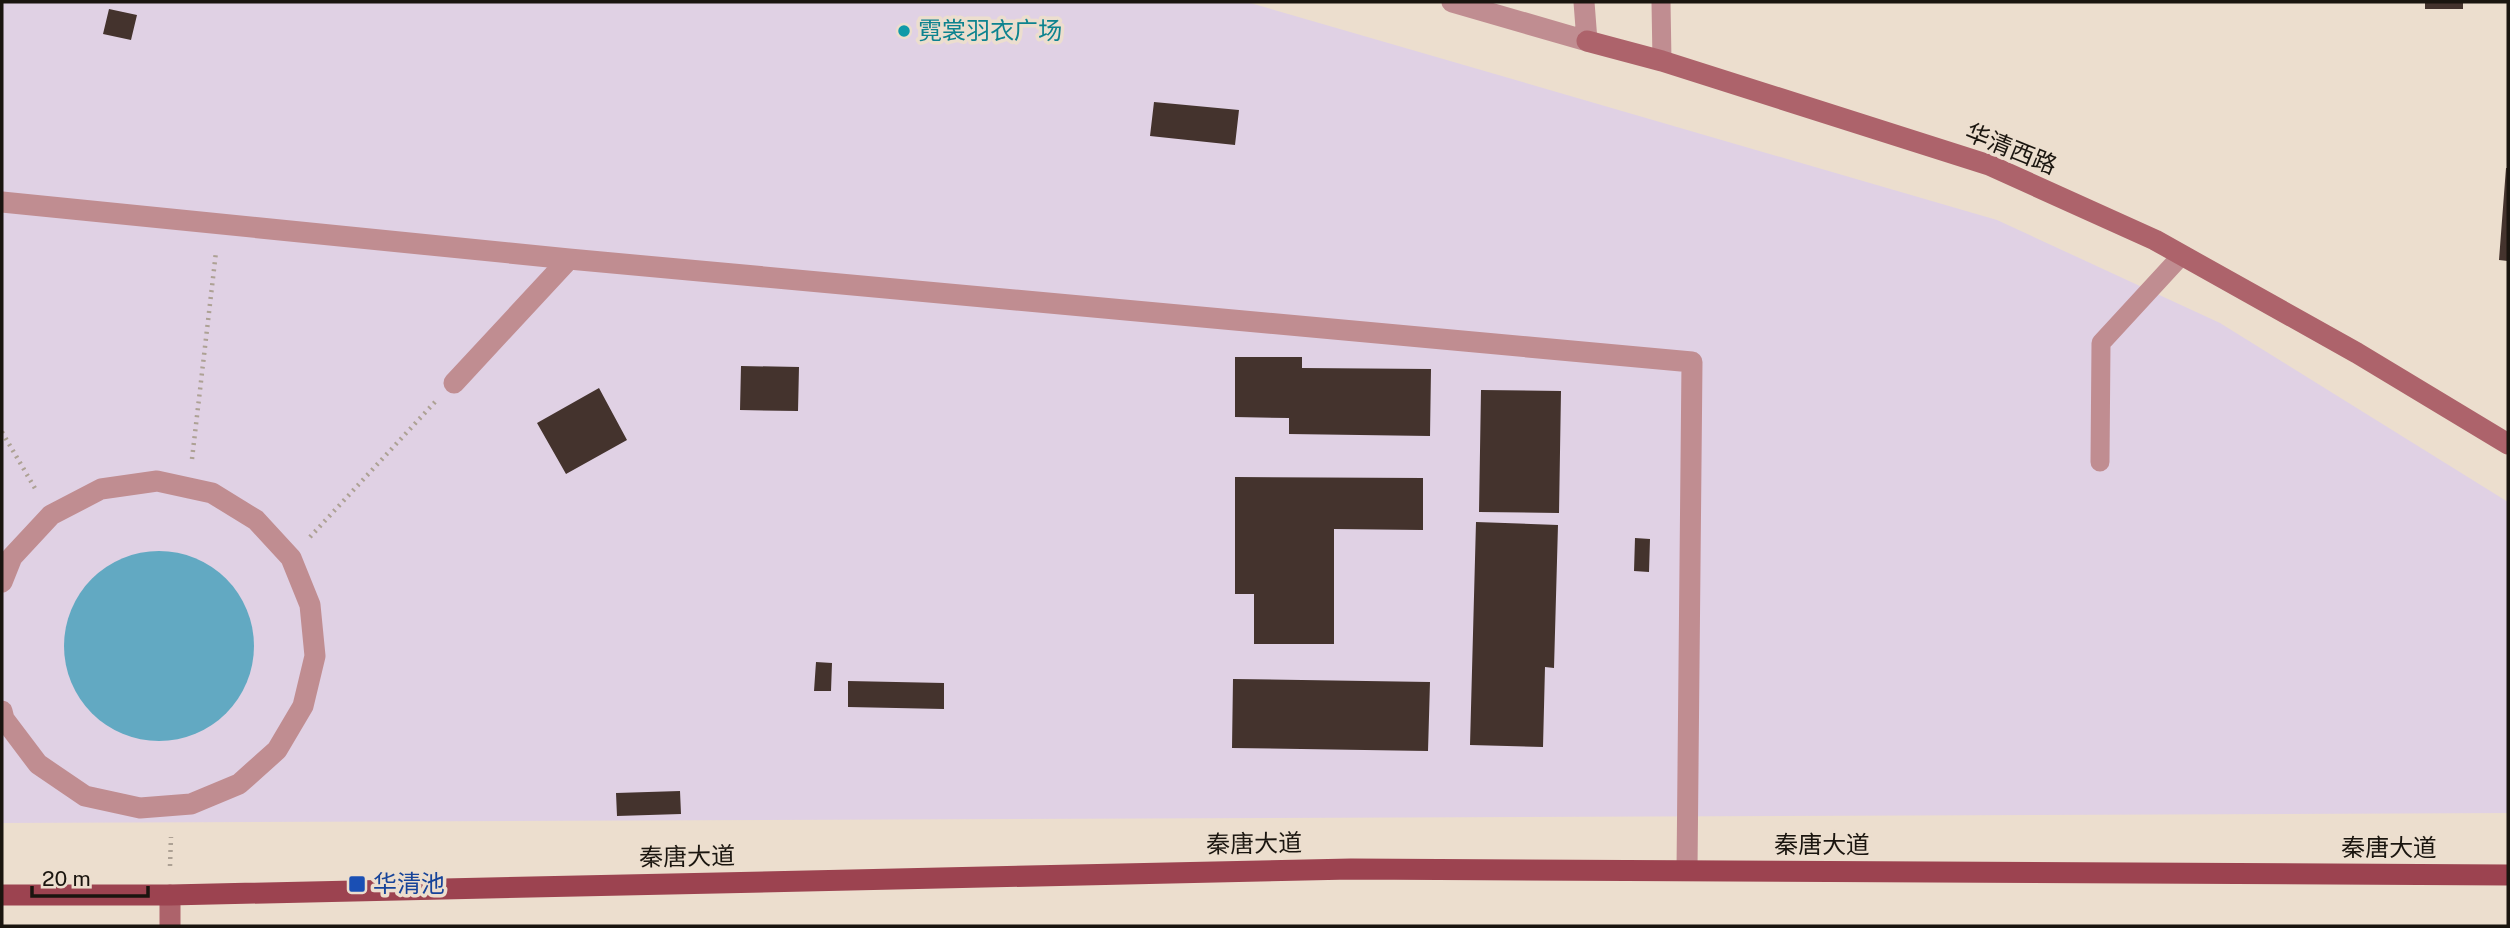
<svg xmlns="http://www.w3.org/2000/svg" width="2510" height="928" font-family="'Public Sans','Noto Sans SC',sans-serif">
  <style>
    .commercial { fill: #e0d1e4 }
    .water { fill: #62a9c2 }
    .building { fill: #44332d }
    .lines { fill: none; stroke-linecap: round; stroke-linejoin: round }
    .path { stroke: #ada194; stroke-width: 4.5; stroke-dasharray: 2 5; stroke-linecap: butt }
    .lane { stroke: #c08d91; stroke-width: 19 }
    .street { stroke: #c08d91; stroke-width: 21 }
    .secondary { stroke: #ad636b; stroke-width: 21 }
    .primary { stroke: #9c4350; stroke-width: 21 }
    .culture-dot { fill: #0f9aa8; stroke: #ecdece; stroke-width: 2.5 }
    .transit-dot { fill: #1a4fb4; stroke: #ecdece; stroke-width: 2.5 }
    .labels { text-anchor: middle; stroke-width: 7; stroke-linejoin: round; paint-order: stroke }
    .culture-label { font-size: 24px; fill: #0d838f; stroke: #ecdece; text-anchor: start }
    .street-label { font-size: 24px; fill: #1a150f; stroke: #ecdece }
    .transit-label { font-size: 24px; fill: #164399; stroke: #ecdece; text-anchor: start }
  </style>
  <rect width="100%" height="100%" fill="#ecdece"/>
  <path class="commercial" d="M 2,2 L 1247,2 L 1997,220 L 2220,323 L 2508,502 L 2508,813 L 2,823 Z"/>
  <path class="water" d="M64 646a95 95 0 1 1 190 0a95 95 0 1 1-190 0Z"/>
  <path class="building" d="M 2425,2 L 2463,2 L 2463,9 L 2425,9 Z
    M 109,9 L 137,15 L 131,40 L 103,34 Z
    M 1154,102 L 1239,110 L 1235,145 L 1150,136 Z
    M 2506,168 L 2508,168 L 2508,261 L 2499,260 Z
    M 1235,357 L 1302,357 L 1302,368 L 1431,369 L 1430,436 L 1289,434 L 1289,418 L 1235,417 Z
    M 741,366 L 799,367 L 798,411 L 740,410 Z
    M 599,388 L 627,440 L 566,474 L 537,423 Z
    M 1481,390 L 1561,391 L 1559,513 L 1479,512 Z
    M 1235,477 L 1423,478 L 1423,530 L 1334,529 L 1334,644 L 1254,644 L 1254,594 L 1235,594 Z
    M 1476,522 L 1558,525 L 1554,668 L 1545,667 L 1543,747 L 1470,745 Z
    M 1635,538 L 1650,539 L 1649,572 L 1634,571 Z
    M 816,662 L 832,663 L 831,691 L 814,691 Z
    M 1233,679 L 1430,682 L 1428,751 L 1232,748 Z
    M 848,681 L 944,683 L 944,709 L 848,707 Z
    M 680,791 L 681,814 L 617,816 L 616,793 Z"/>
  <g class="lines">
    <path class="path" d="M 2,432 L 36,490
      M 192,459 L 216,252
      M 310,537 L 435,402
      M 170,866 L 171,837"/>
    <path class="lane" d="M 1661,2 L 1662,61
      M 2100,462 L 2101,343 L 2182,255"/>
    <path class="street" d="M 1452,2 L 1587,41 L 1584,2
      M 2,202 L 569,259 L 1692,362 L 1687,870
      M 454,383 L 569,259
      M 2,582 L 12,557 L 51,515 L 101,489 L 157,481 L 212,493 L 256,520 L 291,558 L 310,605 L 315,656 L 303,706 L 277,750 L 239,784 L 191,804 L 140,808 L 85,796 L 38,764 L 4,719 L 2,711"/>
    <path class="secondary" d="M 1587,41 L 1662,61 L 1989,165 L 2155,240 L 2357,353 L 2508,444
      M 170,926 L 170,895"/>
    <path class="primary" d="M 2,895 L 170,895 L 1351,869 L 2508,875"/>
  </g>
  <circle class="culture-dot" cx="904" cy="31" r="7"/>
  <rect class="transit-dot" x="348" y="875" width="18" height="18" rx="3.5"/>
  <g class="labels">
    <g class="culture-label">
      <text x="918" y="39">霓裳羽衣广场</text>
    </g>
    <g class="street-label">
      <text transform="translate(2011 149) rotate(22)" y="8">华清西路</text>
      <text transform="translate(1254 844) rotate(-1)" y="8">秦唐大道</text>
      <text x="1822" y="853">秦唐大道</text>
      <text x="2389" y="856">秦唐大道</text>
      <text transform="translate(687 857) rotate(-1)" y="8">秦唐大道</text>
    </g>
    <g class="transit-label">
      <text x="373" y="892">华清池</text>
    </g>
  </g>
  <rect width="2510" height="928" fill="none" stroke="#1a150f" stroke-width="7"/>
  <path d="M32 886v10h116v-10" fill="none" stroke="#1a150f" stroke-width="3.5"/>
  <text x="42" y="886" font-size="21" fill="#1a150f" stroke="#ecdece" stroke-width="5" paint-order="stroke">20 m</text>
</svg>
